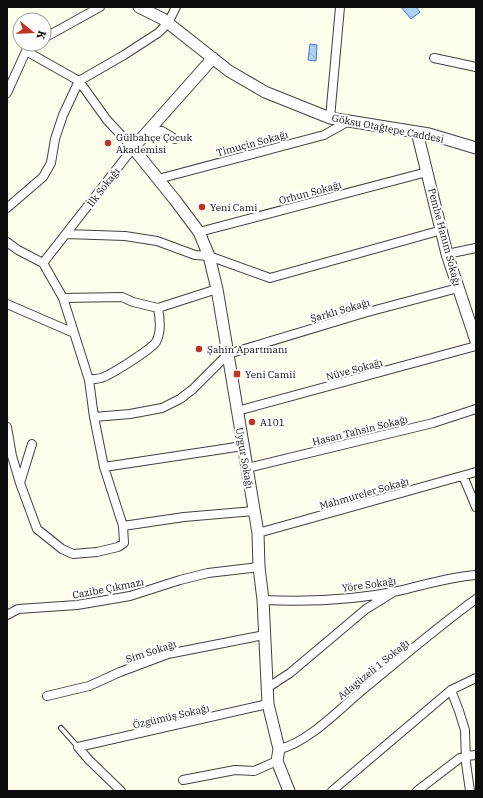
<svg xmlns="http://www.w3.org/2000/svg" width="483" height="798" font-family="'IBM Plex Serif',serif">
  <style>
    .water { fill: url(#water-waves); stroke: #377acf }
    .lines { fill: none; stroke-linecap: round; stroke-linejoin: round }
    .service-casing { stroke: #404040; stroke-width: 6 }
    .minor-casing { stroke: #404040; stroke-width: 10 }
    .tertiary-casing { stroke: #404040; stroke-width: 13 }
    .service { stroke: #fff; stroke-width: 4 }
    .minor { stroke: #fff; stroke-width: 8 }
    .tertiary { stroke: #fff; stroke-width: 11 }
    .poi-dot { fill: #bf3523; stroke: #fff; stroke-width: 1.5 }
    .labels { text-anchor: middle; stroke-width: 4; stroke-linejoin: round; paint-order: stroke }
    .street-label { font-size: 10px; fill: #0d0d0d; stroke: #fff }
    .poi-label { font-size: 10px; fill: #0d0d0d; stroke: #fff; text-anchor: start }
  </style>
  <defs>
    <pattern id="water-waves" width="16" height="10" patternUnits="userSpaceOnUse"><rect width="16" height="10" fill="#b1d2f7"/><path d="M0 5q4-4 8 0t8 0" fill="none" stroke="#97b3d3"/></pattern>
  </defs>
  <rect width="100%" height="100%" fill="#fffeed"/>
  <path class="water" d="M 401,7 L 416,7 L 420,12 L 411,19 Z
    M 310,44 L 317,45 L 316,61 L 308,60 Z"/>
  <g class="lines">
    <defs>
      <path id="service" d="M 61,728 L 78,747"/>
      <path id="minor" d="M 44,38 L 100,7
        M 26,51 L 79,81 L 107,120 L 133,148 L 43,263
        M 434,58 L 476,67
        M 7,93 L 26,51 L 33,44
        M 330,118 L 340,7
        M 147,132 L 162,131 L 175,139
        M 158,179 L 324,135 L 349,121
        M 7,208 L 43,177 L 51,163 L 55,139 L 63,115 L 79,81 L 124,55 L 158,33 L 168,23 L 176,7
        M 199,232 L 427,172
        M 66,234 L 125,236 L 157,241 L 195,255 L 209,256 L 270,278 L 442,230
        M 7,242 L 18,250 L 43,263 L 63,298 L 89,380 L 94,417 L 104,467 L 123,526 L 124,543 L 118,547 L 97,552 L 73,554 L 62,549 L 37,529 L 20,483 L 12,456 L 7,427
        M 447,254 L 476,248
        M 63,298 L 122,297 L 133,302 L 158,308 L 217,289
        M 7,304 L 74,333
        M 89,380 C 93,379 97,379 101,378 C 111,375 150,350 156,342 C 161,333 160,318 158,308
        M 237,411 L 476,346
        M 94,417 L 130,414 L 162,408 L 180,399 L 193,389 L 228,354 L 364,313 L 458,288
        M 104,467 L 243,446
        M 247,468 L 433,423 L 476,409
        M 463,476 L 476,507
        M 20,483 L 32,444
        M 123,526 L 184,517 L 254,511
        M 258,533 L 476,472
        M 263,600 C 306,602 355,600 398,591 C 424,585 449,577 476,575
        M 7,615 L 18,609 L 77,605 L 130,596 L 180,580 L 208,573 L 259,567
        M 267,688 L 290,673 L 366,609 L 392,593
        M 451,690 L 459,711 L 465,730 L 466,763 L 470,791
        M 47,696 L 89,686 L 120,672 L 168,654 L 264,635
        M 279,749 C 306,744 339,710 360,692 C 398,661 436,628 476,599
        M 183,780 L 235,770 L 254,771 L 277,761
        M 121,791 L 89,760 L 78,747 L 268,704
        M 332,791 L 451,690 L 476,678
        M 417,791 L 460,758 L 466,756 L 476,755"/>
      <path id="tertiary" d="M 139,7 L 163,19 L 229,71 L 265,92 L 330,118 L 429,134 L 476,148
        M 213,58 L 133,148 L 175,200 L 199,232 L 209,256 L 217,289 L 258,533 L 259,567 L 263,600 L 268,704 L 279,749 L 277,761 L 289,791
        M 417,132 L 447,254 L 476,341"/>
    </defs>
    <use href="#service" class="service-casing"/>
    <use href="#minor" class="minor-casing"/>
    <use href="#tertiary" class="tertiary-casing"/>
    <use href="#service" class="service"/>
    <use href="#minor" class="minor"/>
    <use href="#tertiary" class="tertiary"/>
  </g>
  <g class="poi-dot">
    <circle cx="108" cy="143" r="4"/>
    <circle cx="202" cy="207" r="4"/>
    <circle cx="199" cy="349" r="4"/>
    <rect x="233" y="370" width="8" height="8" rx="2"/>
    <circle cx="252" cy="422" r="4"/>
  </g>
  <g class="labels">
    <g class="street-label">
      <text transform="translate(388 128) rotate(11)" y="4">Göksu Otağtepe Caddesi</text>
      <text transform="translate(252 143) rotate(-15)" y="4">Timuçin Sokağı</text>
      <text transform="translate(103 187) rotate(-52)" y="4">İlk Sokağı</text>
      <text transform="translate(310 192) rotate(-15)" y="4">Orhun Sokağı</text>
      <text transform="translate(445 237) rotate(75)" y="4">Pembe Hanım Sokağı</text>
      <text transform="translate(340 310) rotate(-16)" y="4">Şarklı Sokağı</text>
      <text transform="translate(354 369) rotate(-15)" y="4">Nüve Sokağı</text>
      <text transform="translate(360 430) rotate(-14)" y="4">Hasan Tahsin Sokağı</text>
      <text transform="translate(245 458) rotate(80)" y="4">Uygur Sokağı</text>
      <text transform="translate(364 493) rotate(-16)" y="4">Mahmureler Sokağı</text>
      <text transform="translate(369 584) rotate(-8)" y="4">Yöre Sokağı</text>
      <text transform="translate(108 588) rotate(-11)" y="4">Cazibe Çıkmazı</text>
      <text transform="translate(151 651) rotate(-18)" y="4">Sim Sokağı</text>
      <text transform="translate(373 669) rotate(-39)" y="4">Adagüzeli 1 Sokaḡı</text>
      <text transform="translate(171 716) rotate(-13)" y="4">Özgümüş Sokağı</text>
    </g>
    <g class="poi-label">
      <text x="116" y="141">Gülbahçe Çocuk<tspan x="116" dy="12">Akademisi</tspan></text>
      <text x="210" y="211">Yeni Cami</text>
      <text x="207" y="353">Şahin Apartmanı</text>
      <text x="245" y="378">Yeni Camii</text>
      <text x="260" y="426">A101</text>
    </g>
  </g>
  <rect width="483" height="798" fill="none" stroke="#0d0d0d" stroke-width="16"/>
  <g transform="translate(32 32) rotate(108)"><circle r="19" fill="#ffffff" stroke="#9e9e9e"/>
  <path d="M0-3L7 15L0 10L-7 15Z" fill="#bf3523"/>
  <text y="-6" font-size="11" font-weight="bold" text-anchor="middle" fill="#0d0d0d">K</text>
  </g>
</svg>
